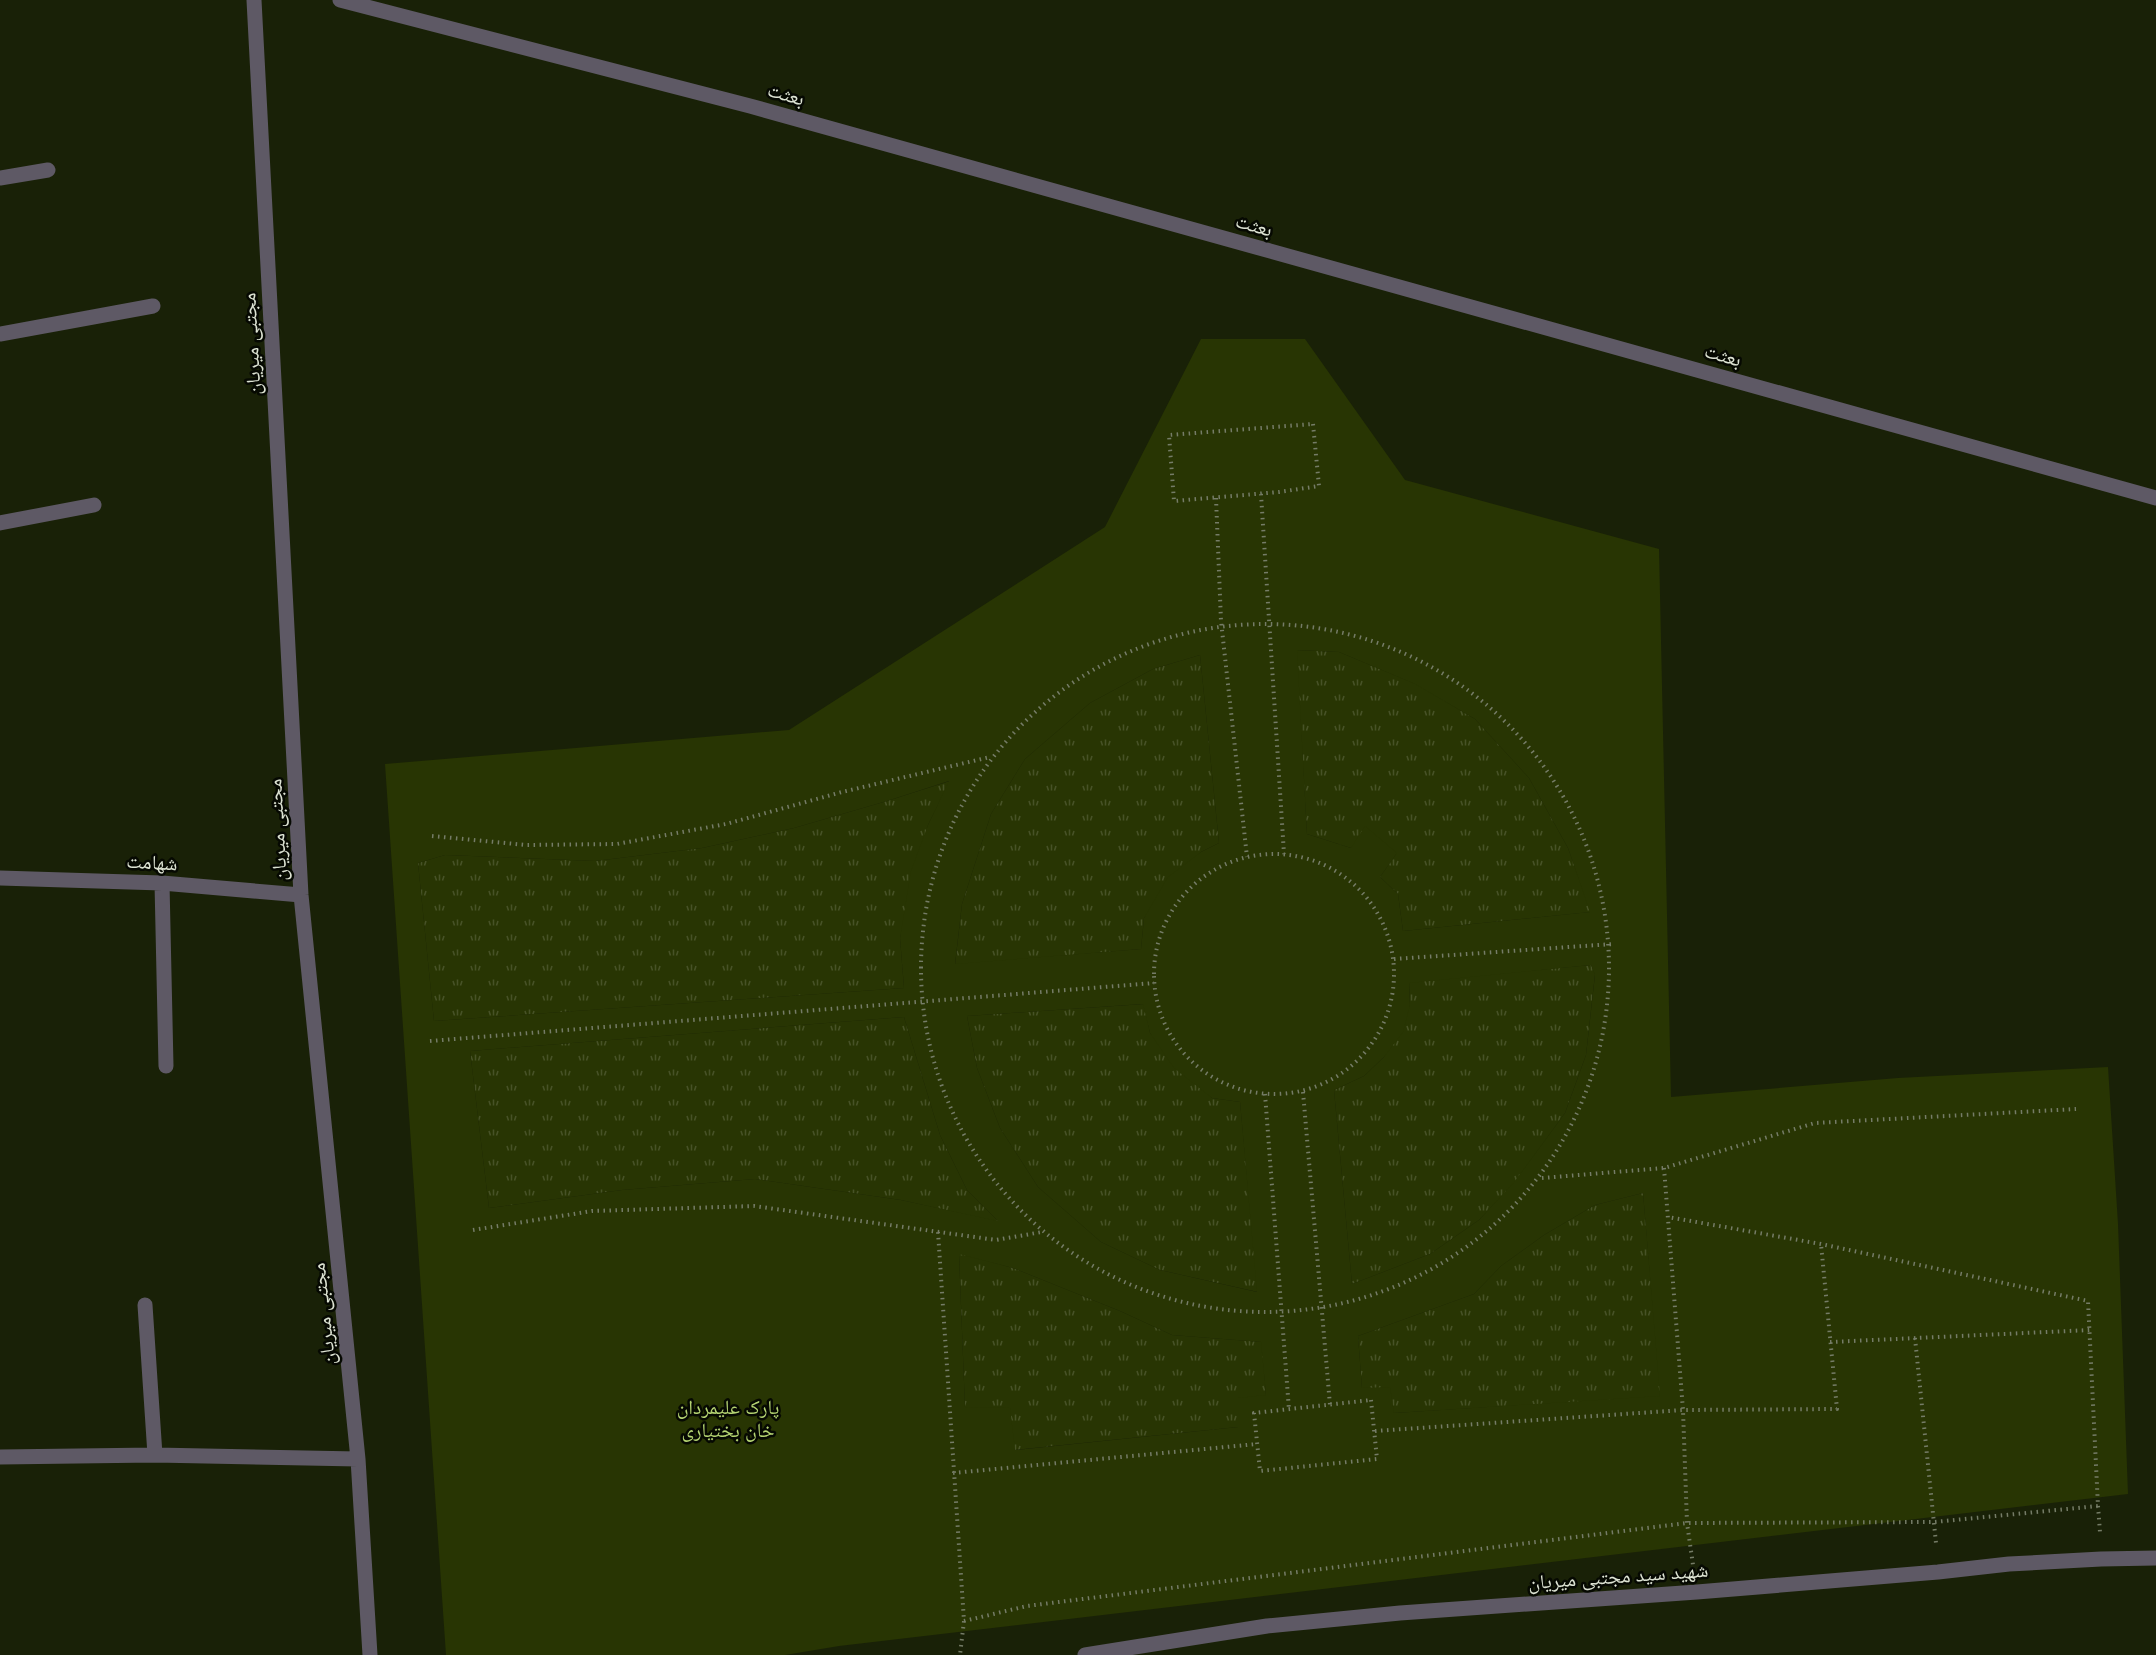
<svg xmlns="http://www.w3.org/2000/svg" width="2156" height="1655" font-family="'DM Sans','Noto Naskh Arabic',sans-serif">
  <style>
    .grass { fill: url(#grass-tufts) }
    .park { fill: #283503; fill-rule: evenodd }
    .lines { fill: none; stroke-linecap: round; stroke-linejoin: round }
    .path { stroke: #757c67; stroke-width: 4; stroke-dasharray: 1.5 4.5; stroke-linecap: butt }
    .minor { stroke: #5e5965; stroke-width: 15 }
    .tertiary { stroke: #5e5965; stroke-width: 15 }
    .labels { text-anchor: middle; stroke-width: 5; stroke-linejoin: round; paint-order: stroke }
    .street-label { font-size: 20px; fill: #dde3d3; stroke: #060902 }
    .park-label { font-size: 20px; fill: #b5d472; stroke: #060902 }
  </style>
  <defs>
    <pattern id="grass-tufts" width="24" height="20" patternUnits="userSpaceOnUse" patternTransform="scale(1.5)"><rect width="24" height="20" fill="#283503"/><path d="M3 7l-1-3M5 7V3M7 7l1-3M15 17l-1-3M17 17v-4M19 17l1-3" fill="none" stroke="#475227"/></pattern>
  </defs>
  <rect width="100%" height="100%" fill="#192107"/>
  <path class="grass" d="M 1296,650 L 1339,652 L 1416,684 L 1475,719 L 1529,778 L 1568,848 L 1591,912 L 1403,931 L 1398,894 L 1380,877 L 1396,854 L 1351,848 L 1307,834 Z
    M 1200,655 L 1219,843 L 1201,852 L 1144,918 L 1141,949 L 955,965 L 962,904 L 991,814 L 1025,759 L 1090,703 L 1153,669 Z
    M 950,781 L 928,825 L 900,938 L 904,988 L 434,1021 L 418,863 L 445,855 L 595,861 L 702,848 L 794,828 L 887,801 Z
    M 1591,965 L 1595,974 L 1586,1055 L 1565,1113 L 1515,1182 L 1479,1220 L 1430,1254 L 1352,1284 L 1334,1090 L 1364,1076 L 1384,1057 L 1410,1005 L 1409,982 Z
    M 1144,1004 L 1150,1033 L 1212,1098 L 1240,1102 L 1258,1292 L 1160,1270 L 1101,1242 L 1038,1187 L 1000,1128 L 977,1068 L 967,1016 Z
    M 904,1017 L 940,1135 L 967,1190 L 999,1222 L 901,1200 L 755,1179 L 622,1190 L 489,1208 L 470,1051 Z
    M 1643,1193 L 1661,1397 L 1394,1413 L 1362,1389 L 1358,1336 L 1474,1294 L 1501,1266 L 1544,1235 L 1595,1205 Z
    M 959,1253 L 1013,1268 L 1120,1311 L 1172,1335 L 1262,1342 L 1266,1395 L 1238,1427 L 1014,1450 L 965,1408 Z"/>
  <path class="park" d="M 1201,339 L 1305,339 L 1405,480 L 1659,549 L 1671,1097 L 1898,1078 L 2108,1067 L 2118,1224 L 2128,1494 L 839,1646 L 785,1655 L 446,1655 L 385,764 L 789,730 L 1105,527 ZM 1297,650 L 1339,652 L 1415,684 L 1475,719 L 1529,778 L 1568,848 L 1590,912 L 1403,931 L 1398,894 L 1380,877 L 1397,853 L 1365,826 L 1351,848 L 1307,834 ZM 1200,655 L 1219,843 L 1201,852 L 1168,877 L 1144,918 L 1141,949 L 955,964 L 962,904 L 991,814 L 1025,759 L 1090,703 L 1153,669 ZM 949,781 L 928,825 L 911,871 L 900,938 L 904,988 L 434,1021 L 418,863 L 445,855 L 595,861 L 702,848 L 794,828 L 887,801 ZM 1591,965 L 1595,975 L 1586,1055 L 1565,1113 L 1515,1181 L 1479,1220 L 1430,1254 L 1352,1284 L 1334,1090 L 1364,1076 L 1384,1057 L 1403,1032 L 1410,1005 L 1409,983 ZM 1143,1004 L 1150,1033 L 1174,1068 L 1212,1098 L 1240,1102 L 1257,1292 L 1160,1270 L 1101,1242 L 1038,1187 L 1000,1128 L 977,1068 L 967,1016 ZM 904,1017 L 940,1135 L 967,1190 L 998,1221 L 901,1200 L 755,1179 L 622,1190 L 489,1208 L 470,1051 ZM 1643,1193 L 1660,1396 L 1394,1413 L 1390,1387 L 1362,1388 L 1358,1336 L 1474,1294 L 1501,1266 L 1544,1235 L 1595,1205 ZM 959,1254 L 1013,1268 L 1120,1311 L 1172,1335 L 1261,1342 L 1266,1395 L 1238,1398 L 1238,1427 L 1015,1450 L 1010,1408 L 965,1407 Z"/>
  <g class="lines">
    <path class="path" d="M 1313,424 L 1319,486 L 1279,492 L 1174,501 L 1169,435 Z
      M 1261,494 L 1284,854
      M 1216,498 L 1221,621 L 1247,857
      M921 968a344 344 0 1 1 688 0a344 344 0 1 1-688 0Z
      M 432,836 L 526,845 L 617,844 L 726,824 L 842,792 L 990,757
      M1154 974a120 120 0 1 1 240 0a120 120 0 1 1-240 0Z
      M 1394,959 L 1613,944
      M 430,1041 L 1154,983
      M 1303,1092 L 1330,1405
      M 1265,1094 L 1289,1410
      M 1664,1168 L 1683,1410 L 1687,1523 L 1693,1565
      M 1542,1178 L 1664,1168 L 1815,1123 L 2076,1109
      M 473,1230 L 592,1211 L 754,1206 L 996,1240 L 1042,1232
      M 938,1232 L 964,1621 L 960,1655
      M 1915,1338 L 1936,1543
      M 1830,1342 L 2090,1330
      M 1371,1400 L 1377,1459 L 1260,1471 L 1254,1413 Z
      M 1375,1431 L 1683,1410 L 1837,1409 L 1821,1244
      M 953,1473 L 1257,1444
      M 2098,1506 L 2100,1532
      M 964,1621 L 1027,1606 L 1687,1523 L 1934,1522 L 2098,1506 L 2088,1301 L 1821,1244 L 1668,1217"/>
    <path class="minor" d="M 254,0 L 301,895 L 358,1459 L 370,1655
      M 340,0 L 750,106 L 2156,498
      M 0,178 L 48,170
      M 0,334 L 153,306
      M 0,523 L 94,505
      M 0,878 L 162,883 L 301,895
      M 162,883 L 166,1066
      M 145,1305 L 155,1455
      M 0,1457 L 155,1455 L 358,1459"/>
    <path class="tertiary" d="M 1085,1655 L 1267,1626 L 1400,1613 L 1697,1592 L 1938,1572 L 2009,1564 L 2101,1559 L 2156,1558"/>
  </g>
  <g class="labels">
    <g class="street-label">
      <text transform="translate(786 94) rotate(16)" y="7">بعثت</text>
      <text transform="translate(1254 225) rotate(16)" y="7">بعثت</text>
      <text transform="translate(251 344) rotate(-93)" y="7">مجتبی میریان</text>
      <text transform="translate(1723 355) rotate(16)" y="7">بعثت</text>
      <text transform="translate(277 830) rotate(-93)" y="7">مجتبی میریان</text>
      <text transform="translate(152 862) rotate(3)" y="7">شهامت</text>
      <text transform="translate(323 1314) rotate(-96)" y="7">مجتبی میریان</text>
      <text transform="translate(1618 1576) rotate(-4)" y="7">شهید سید مجتبی میریان</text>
    </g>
    <g class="park-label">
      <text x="728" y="1414">پارک علیمردان<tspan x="728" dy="23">خان بختیاری</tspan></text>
    </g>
  </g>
</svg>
